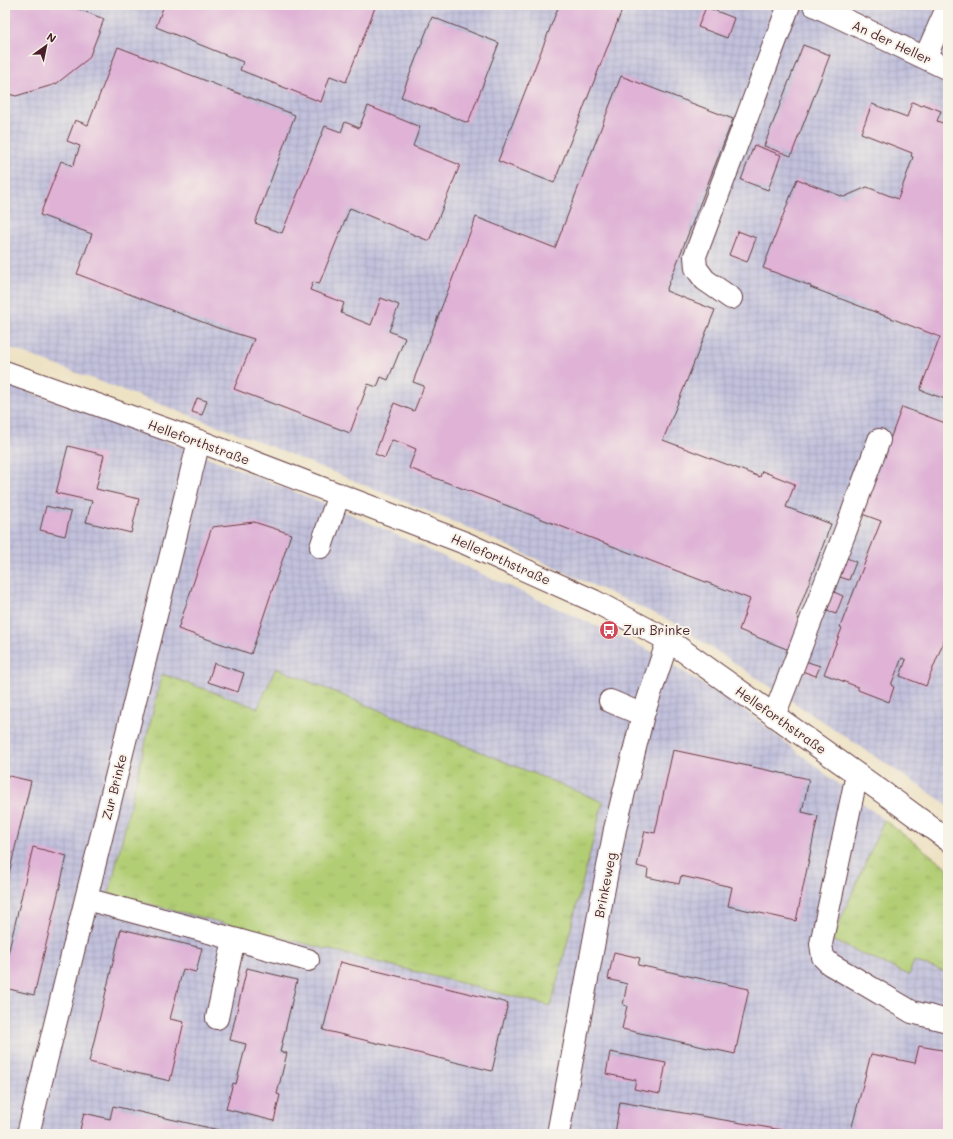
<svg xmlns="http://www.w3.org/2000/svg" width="953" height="1139" font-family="Mali,sans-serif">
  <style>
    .industrial { fill: url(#industrial-grid); fill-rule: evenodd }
    .grass { fill: url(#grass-tufts); stroke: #7e7650 }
    .building { fill: #dfb2d6 }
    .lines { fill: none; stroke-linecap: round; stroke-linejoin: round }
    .minor-casing { stroke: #633c42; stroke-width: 24 }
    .minor { stroke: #fff; stroke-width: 22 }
    .labels { text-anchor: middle; stroke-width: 4; stroke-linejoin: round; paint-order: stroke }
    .street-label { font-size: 13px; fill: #4a1f2b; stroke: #f7f3e8 }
    .poi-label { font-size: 13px; fill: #4a1f2b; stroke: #f7f3e8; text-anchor: start }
  </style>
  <defs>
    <pattern id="industrial-grid" width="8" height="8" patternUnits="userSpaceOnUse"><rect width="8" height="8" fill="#c2c1dc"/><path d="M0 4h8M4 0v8" fill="none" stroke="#a8a5bd"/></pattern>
    <pattern id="grass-tufts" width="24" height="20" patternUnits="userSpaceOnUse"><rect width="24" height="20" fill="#b2ce74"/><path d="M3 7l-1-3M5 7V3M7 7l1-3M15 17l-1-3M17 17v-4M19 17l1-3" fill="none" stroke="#9bb065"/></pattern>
  </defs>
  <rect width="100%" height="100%" fill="#f7f3e8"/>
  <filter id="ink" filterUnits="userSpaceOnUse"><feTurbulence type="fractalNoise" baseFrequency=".025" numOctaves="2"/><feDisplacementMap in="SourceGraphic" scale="8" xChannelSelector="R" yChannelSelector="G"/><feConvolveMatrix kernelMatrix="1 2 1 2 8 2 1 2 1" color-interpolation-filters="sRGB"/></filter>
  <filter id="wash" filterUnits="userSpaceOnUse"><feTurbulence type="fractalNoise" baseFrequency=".012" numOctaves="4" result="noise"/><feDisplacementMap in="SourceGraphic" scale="16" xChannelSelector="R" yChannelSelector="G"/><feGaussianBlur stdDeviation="0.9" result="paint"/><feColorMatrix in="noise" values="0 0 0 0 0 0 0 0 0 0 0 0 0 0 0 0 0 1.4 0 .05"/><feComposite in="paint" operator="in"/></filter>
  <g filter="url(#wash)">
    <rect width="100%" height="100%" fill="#eee2c4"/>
    <path class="industrial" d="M 5,5 L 948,5 L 948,805 L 673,622 L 471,529 L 250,438 L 5,346 Z
      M 5,383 L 187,449 L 348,513 L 649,650 L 747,712 L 884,820 L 832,940 L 909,975 L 914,961 L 948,973 L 948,1134 L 5,1134 ZM 276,669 L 276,668 L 551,1006 L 162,674 L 258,708 Z"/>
    <path class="grass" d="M 276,668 L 603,802 L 551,1006 L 109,894 L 162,674 L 258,708 Z
      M 884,820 L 948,868 L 948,973 L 914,961 L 909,975 L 832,940 Z"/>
    <g id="blocks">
      <path class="building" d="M 5,5 L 68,5 L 104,19 L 89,58 L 56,84 L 16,96 L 5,93 Z
        M 164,5 L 376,5 L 346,82 L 330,76 L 321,102 L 240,70 L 243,62 L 156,27 Z
        M 559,5 L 624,5 L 554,183 L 498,161 L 528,84 L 528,85 Z
        M 706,7 L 734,18 L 727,38 L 698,27 Z
        M 432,17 L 499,43 L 468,123 L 401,97 Z
        M 803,45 L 830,55 L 791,156 L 764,146 Z
        M 118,47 L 295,115 L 255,223 L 282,233 L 325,126 L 341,132 L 345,122 L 359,128 L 368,106 L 420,127 L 413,146 L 460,165 L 429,241 L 350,208 L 319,284 L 313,282 L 310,290 L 344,303 L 341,313 L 371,325 L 381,298 L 399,305 L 389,331 L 405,338 L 388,380 L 381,377 L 377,387 L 368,384 L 350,433 L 234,389 L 254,339 L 218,328 L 77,274 L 92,234 L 40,215 L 61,161 L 73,166 L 80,146 L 67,141 L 75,120 L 88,125 Z
        M 621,76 L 733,119 L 666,291 L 715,310 L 663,440 L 760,477 L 762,471 L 795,484 L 786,507 L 831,524 L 796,617 L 800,619 L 789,650 L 739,630 L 750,599 L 409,468 L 416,449 L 402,443 L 392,440 L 385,458 L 375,454 L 394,403 L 414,411 L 424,386 L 413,382 L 476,217 L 555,248 Z
        M 912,102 L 922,106 L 923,104 L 941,111 L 937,121 L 948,125 L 948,400 L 920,390 L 940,337 L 810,287 L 811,286 L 763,268 L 797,179 L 844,197 L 867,187 L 898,199 L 913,157 L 911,156 L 912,153 L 861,133 L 872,104 L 907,117 Z
        M 754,145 L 781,155 L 768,190 L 741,180 Z
        M 738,231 L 756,238 L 747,262 L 729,255 Z
        M 197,398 L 207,401 L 202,415 L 192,412 Z
        M 902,407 L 948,424 L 948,630 L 926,686 L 900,676 L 906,660 L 902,658 L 891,685 L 894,687 L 889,702 L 858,690 L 858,687 L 824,674 L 842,628 L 840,627 L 881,521 L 862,514 Z
        M 68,446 L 104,455 L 96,489 L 139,499 L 131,533 L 86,522 L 92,501 L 56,493 Z
        M 46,506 L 71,512 L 65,536 L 40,530 Z
        M 254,522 L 291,534 L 251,654 L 178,629 L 212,527 Z
        M 847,558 L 856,562 L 849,580 L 840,577 Z
        M 834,592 L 843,596 L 836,614 L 827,611 Z
        M 805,661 L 820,666 L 816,676 L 802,671 Z
        M 214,663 L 244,673 L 238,692 L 208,682 Z
        M 673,750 L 809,779 L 802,812 L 818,816 L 796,921 L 728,906 L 732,887 L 681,876 L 679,884 L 647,877 L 648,869 L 637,866 L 645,831 L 655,833 Z
        M 5,775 L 31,781 L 6,886 L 5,886 Z
        M 33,847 L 67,856 L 34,995 L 5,988 L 5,953 L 8,954 Z
        M 121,929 L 202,948 L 196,972 L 183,969 L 170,1019 L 184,1022 L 170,1081 L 89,1062 Z
        M 614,952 L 640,958 L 638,965 L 749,989 L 735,1054 L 622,1029 L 627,1006 L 623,1005 L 627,984 L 608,979 Z
        M 340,962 L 508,1003 L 492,1071 L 323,1030 Z
        M 247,968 L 297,980 L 280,1052 L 287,1053 L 277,1094 L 280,1095 L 274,1121 L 226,1109 L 233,1083 L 236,1084 L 246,1044 L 230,1040 Z
        M 919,1046 L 948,1051 L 948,1134 L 850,1134 L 871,1054 L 915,1063 Z
        M 610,1052 L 666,1063 L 660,1094 L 634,1089 L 636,1080 L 606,1074 Z
        M 620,1102 L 799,1133 L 799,1134 L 615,1134 Z
        M 113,1106 L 232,1133 L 232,1134 L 79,1134 L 84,1113 L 110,1119 Z"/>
    </g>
  </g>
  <g filter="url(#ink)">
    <use href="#blocks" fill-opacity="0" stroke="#633c42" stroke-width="1"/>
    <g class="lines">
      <defs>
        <path id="minor" d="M 814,5 L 948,69
          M 925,58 L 948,6
          M 731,298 L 705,280 L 696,268 L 695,256 L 789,5
          M 5,372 L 199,441 L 465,543 L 594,601 L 668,640 L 895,801 L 948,840
          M 321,547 L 339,494
          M 610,701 L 643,715
          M 774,716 L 847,527 L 879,440
          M 857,774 L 821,944 L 823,957 L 830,964 L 856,979 L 912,1012 L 948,1021
          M 86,899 L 234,939 L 217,1018
          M 234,939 L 308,960
          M 28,1134 L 199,441
          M 558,1134 L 615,829 L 643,715 L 668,640"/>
      </defs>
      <use href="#minor" class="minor-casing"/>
      <use href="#minor" class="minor"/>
    </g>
  </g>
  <defs>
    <symbol id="bus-disc" viewBox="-11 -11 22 22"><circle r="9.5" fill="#d1495b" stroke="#f7f3e8"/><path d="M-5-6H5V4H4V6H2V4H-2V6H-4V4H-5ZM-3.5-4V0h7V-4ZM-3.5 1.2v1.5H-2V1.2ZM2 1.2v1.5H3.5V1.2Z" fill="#fff"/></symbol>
  </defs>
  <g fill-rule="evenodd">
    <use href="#bus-disc" x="598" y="619" width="22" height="22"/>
  </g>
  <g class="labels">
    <g class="street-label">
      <text transform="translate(892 42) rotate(25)" y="5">An der Heller</text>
      <text transform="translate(199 442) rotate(20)" y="5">Helleforthstraße</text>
      <text transform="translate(501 559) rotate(24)" y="5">Helleforthstraße</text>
      <text transform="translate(781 720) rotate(35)" y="5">Helleforthstraße</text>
      <text transform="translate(114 787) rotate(-76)" y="5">Zur Brinke</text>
      <text transform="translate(605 885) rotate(-79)" y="5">Brinkeweg</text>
    </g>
    <g class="poi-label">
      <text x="623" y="635">Zur Brinke</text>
    </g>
  </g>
  <rect width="953" height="1139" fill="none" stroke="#f7f3e8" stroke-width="20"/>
  <g transform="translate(46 46) rotate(33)" stroke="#f7f3e8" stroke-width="3" paint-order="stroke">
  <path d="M0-3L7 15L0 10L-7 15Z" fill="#4a1f2b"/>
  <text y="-6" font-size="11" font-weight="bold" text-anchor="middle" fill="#4a1f2b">N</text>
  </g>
</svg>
